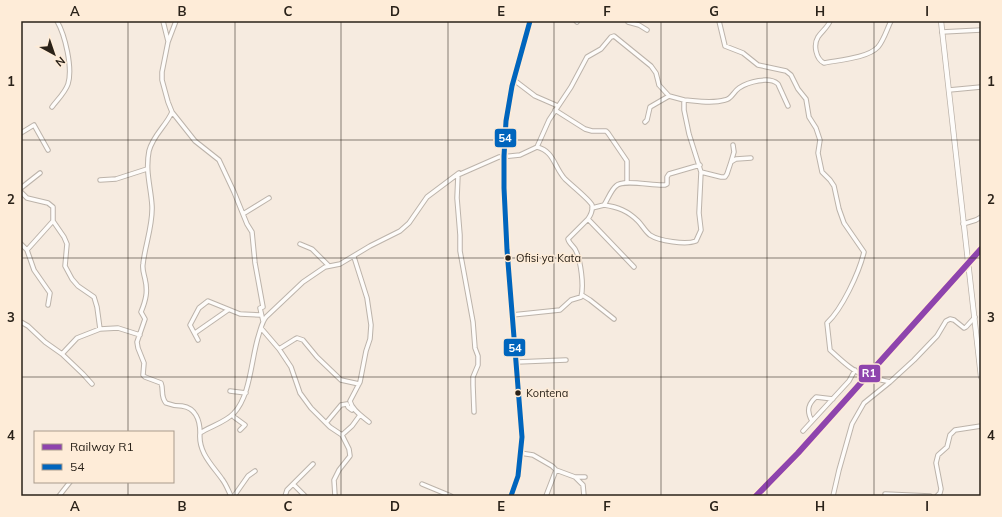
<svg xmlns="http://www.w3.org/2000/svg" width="1002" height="517" font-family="Mulish,sans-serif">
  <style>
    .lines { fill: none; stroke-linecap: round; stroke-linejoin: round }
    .minor-casing { stroke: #bcb3aa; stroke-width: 5.5 }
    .tertiary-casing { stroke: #bcb3aa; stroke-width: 6 }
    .secondary-casing { stroke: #bcb3aa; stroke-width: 6 }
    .minor { stroke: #fefcfa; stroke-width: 3.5 }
    .tertiary { stroke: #fefcfa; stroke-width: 4 }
    .secondary { stroke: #fefcfa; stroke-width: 4.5 }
    .bus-1-casing { stroke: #feecd8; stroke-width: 8 }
    .bus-1 { stroke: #0065bd; stroke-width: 5 }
    .rail-1-casing { stroke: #feecd8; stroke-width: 9 }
    .rail-1 { stroke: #8e44ad; stroke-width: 6 }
    .grid { fill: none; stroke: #2a2219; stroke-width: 1; stroke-opacity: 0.55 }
    .bus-dot { fill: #2a2219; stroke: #feecd8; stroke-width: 1.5 }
    .labels { text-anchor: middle; stroke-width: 3; stroke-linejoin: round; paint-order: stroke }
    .bus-label { font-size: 11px; fill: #2a2219; stroke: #feecd8; text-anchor: start }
    .line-badge { stroke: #feecd8; stroke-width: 1.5 }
    .badge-label { font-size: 11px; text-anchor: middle; font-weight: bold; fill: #fff }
    .neatline { fill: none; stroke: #2a2219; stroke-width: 1.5 }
    .grid-label { font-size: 13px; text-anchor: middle; font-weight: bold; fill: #2a2219 }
  </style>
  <rect width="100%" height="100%" fill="#f6ebe0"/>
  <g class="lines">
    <defs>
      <path id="minor" d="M 163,21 L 168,41
        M 176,21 L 168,42 L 162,72 L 162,80 L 168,102 L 172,112 L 195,141 L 219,160 L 234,192 L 247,224 L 252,232 L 255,263 L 263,307 L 260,308 L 263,321
        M 576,21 L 577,22
        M 719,21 L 725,46 L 743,53 L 758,65 L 786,71 L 791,75 L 798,89 L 806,99 L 809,117 L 816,128 L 820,140 L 818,153 L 822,172 L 830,180 L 834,186 L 839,209 L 844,223 L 864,252 C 859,273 842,309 827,323 L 830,350 C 841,360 853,372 868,377 C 875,379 883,380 890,382
        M 830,21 C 828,27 822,31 818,37 C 813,45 816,59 824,63 C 839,60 868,58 878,47 C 884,40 887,29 891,21
        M 628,22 L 639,25 L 647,30
        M 942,32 L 981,30
        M 514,80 L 535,96 L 558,106
        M 949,90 L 981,87
        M 684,100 C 697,101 712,104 725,100 C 732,99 733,92 739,88 C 748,82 769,76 778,84 L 788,106
        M 52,107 C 57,100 65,93 68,84 C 73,68 65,35 57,21
        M 555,110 L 585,129 L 592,131 L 606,131 L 608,133 L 627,161 L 627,182
        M 172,112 C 166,126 153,135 149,151 C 145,172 151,187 152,206 C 153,225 145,245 143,264 C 142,269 144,274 145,279 C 148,291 146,300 141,312 L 145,319 L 137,342 L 138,348 L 144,363 L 143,375 L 145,377 L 161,383 C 164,390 160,396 166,403 C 171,405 176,406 182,406 C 196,408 200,421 200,433
        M 645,122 L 647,120 L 650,107 L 669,96
        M 21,133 L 34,125 L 48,150
        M 537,147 C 554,151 554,167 565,179 C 570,184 590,200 592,205 C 593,210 590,216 588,219 L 634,267
        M 731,162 L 734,152 L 733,145
        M 701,172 L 721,177 L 725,177 L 727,174 L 731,162 L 736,159 L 751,158
        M 458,175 L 457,198 L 460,235 L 460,251 L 473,322 L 475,348 L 478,356 L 478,365 L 473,377 L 473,385 L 474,412
        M 100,180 L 116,179 L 147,169
        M 21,188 L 40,173
        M 21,192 L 27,198 L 48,203 L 53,207 L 53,221 L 27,250 L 34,270 L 50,293 L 48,305
        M 592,208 L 604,205 C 608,199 611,190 616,186 C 623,179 653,186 665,185 L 667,184 L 667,177 L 669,174 L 700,165
        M 243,214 L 269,198
        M 53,221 L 64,237 L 67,244 L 65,266 L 72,279 L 78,286 L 94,297 L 97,307 L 100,329
        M 963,224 L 976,220 L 981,217
        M 21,244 L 27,250
        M 300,244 L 312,249 L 329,266
        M 354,257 L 367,298 L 371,325 L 370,339 L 366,351 L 360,382 L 350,401 C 352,410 362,416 369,422
        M 582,295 L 590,300 L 614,319
        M 512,315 L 560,310 L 571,300 L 581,297 C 584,286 581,260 575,249 C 573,246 569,243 568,239 L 588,219
        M 21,322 L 28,326 L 45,342 L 62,354 L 77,338 L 100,329 L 118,328 L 140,335
        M 261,328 L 279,349 L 291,367 L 300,393 L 311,408 L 330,427 L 342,435 L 349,449 L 350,456 L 339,470 L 334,480 L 335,496
        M 195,333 L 228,310
        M 198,340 L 190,325 L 199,308 L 208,301 L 240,314 L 261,315
        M 279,349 L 295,339 L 297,338 L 303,340 L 317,357 L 341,380 L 359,384
        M 62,354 L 83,374 L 92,384
        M 517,362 L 566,360
        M 230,391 L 246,393
        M 233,414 L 234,417 L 245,425 L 240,430
        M 812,421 C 806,411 808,404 816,397 L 833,399
        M 326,423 L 341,405 L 347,404 L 348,407 L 352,410
        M 803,431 L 849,381 L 855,370
        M 342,435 L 352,426 L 360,415
        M 520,453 L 533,455 L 552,466 L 556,470 L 575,477 L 583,485 L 584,496
        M 575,477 L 585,477
        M 293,484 L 305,496
        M 422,484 L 451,496
        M 885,494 L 930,496
        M 59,496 L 70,482
        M 231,496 C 228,490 226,484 222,479 C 212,465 198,452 200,433 C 211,426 226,422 234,413 C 251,395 251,358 259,334 C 261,328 262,322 266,317 L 303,282 L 325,267 L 340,264 L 370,246 L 400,231 L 409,223 L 427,197 L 459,173 L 458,175 L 499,157 L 520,155 L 537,147 L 549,120 L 571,87 L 587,57 L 601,49 L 611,37 L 614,36 L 651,66 L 656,73 L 659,85 L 669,96 L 684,100 L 684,110 L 689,134 L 701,172 L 699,213 L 701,230 L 696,241 C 686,245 659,241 650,235 C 645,231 642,225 638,221 C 628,211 618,207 604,205
        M 234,496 L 248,476 L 255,471
        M 285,496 L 287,490 L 313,464
        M 546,496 L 556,470
        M 833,496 L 839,470 L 852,424 L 864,403 L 890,382 L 914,360 L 937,336 L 946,321 L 950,319 L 954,320 L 964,328 L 966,327 L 975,317
        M 937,496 L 940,493 L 941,489 L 936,463 L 938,455 L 947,447 L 950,435 L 955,430 L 981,426"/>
      <path id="tertiary" d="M 511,496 L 518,476 L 522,437 L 507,250 L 504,188 L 504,156 L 506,121 L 512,86 L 530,21"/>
      <path id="secondary" d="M 941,21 L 981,377"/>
    </defs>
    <use href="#minor" class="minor-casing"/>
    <use href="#tertiary" class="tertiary-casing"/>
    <use href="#secondary" class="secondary-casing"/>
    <use href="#minor" class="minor"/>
    <use href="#tertiary" class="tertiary"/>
    <use href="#secondary" class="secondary"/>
    <defs>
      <path id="bus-1" d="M 511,496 L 518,476 L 522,437 L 507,250 L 504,188 L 504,156 L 506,121 L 512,86 L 530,21"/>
    </defs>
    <use href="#bus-1" class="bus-1-casing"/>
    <use href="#bus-1" class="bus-1"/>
    <defs>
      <path id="rail-1" d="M 756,496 L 798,453 L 981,249"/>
    </defs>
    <use href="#rail-1" class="rail-1-casing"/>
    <use href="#rail-1" class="rail-1"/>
  </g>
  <path class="grid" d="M 128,21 L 128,432M 235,21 L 235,496M 341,21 L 341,496M 448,21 L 448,496M 554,21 L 554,496M 661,21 L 661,496M 767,21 L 767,496M 874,21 L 874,496M 21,140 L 981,140M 21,258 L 981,258M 21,377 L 981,377M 128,482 L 128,496"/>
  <g class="bus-dot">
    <circle cx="508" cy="258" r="3.5"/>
    <circle cx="518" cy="393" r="3.5"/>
  </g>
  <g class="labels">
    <g class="bus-label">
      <text x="516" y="262">Ofisi ya Kata</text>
      <text x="526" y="397">Kontena</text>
    </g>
  </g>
  <g class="line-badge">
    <rect x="494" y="128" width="23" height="20" rx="4" fill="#0065bd"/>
    <rect x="503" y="338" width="23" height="19" rx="4" fill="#0065bd"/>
    <rect x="858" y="364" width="23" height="19" rx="4" fill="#8e44ad"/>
  </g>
  <g class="badge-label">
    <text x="505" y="142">54</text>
    <text x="515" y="352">54</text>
    <text x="869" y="377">R1</text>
  </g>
  <rect width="1002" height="517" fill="none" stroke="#feecd8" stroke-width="44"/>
  <rect x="34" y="431" width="140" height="52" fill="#feecd8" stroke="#a99b8c"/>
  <rect x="42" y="444" width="20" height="6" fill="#8e44ad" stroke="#a99b8c"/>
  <text x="70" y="451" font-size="12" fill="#2a2219">Railway R1</text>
  <rect x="42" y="464" width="20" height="6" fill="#0065bd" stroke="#a99b8c"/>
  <text x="70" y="471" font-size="12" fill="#2a2219">54</text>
  <g transform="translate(54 54) rotate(140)" stroke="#feecd8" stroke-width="3" paint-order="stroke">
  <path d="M0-3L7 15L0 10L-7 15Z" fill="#2a2219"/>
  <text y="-6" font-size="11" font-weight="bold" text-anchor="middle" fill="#2a2219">N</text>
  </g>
  <rect x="22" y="22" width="958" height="473" class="neatline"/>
  <g class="grid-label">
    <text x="75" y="16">A</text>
    <text x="182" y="16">B</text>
    <text x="288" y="16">C</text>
    <text x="395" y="16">D</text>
    <text x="501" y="16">E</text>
    <text x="607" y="16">F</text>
    <text x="714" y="16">G</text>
    <text x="820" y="16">H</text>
    <text x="927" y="16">I</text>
    <text x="11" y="86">1</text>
    <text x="991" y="86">1</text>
    <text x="11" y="204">2</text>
    <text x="991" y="204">2</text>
    <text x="11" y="322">3</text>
    <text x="991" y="322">3</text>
    <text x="11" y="440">4</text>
    <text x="991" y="440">4</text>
    <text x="75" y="511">A</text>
    <text x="182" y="511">B</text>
    <text x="288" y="511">C</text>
    <text x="395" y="511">D</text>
    <text x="501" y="511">E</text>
    <text x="607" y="511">F</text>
    <text x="714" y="511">G</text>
    <text x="820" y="511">H</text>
    <text x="927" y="511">I</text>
  </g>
</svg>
